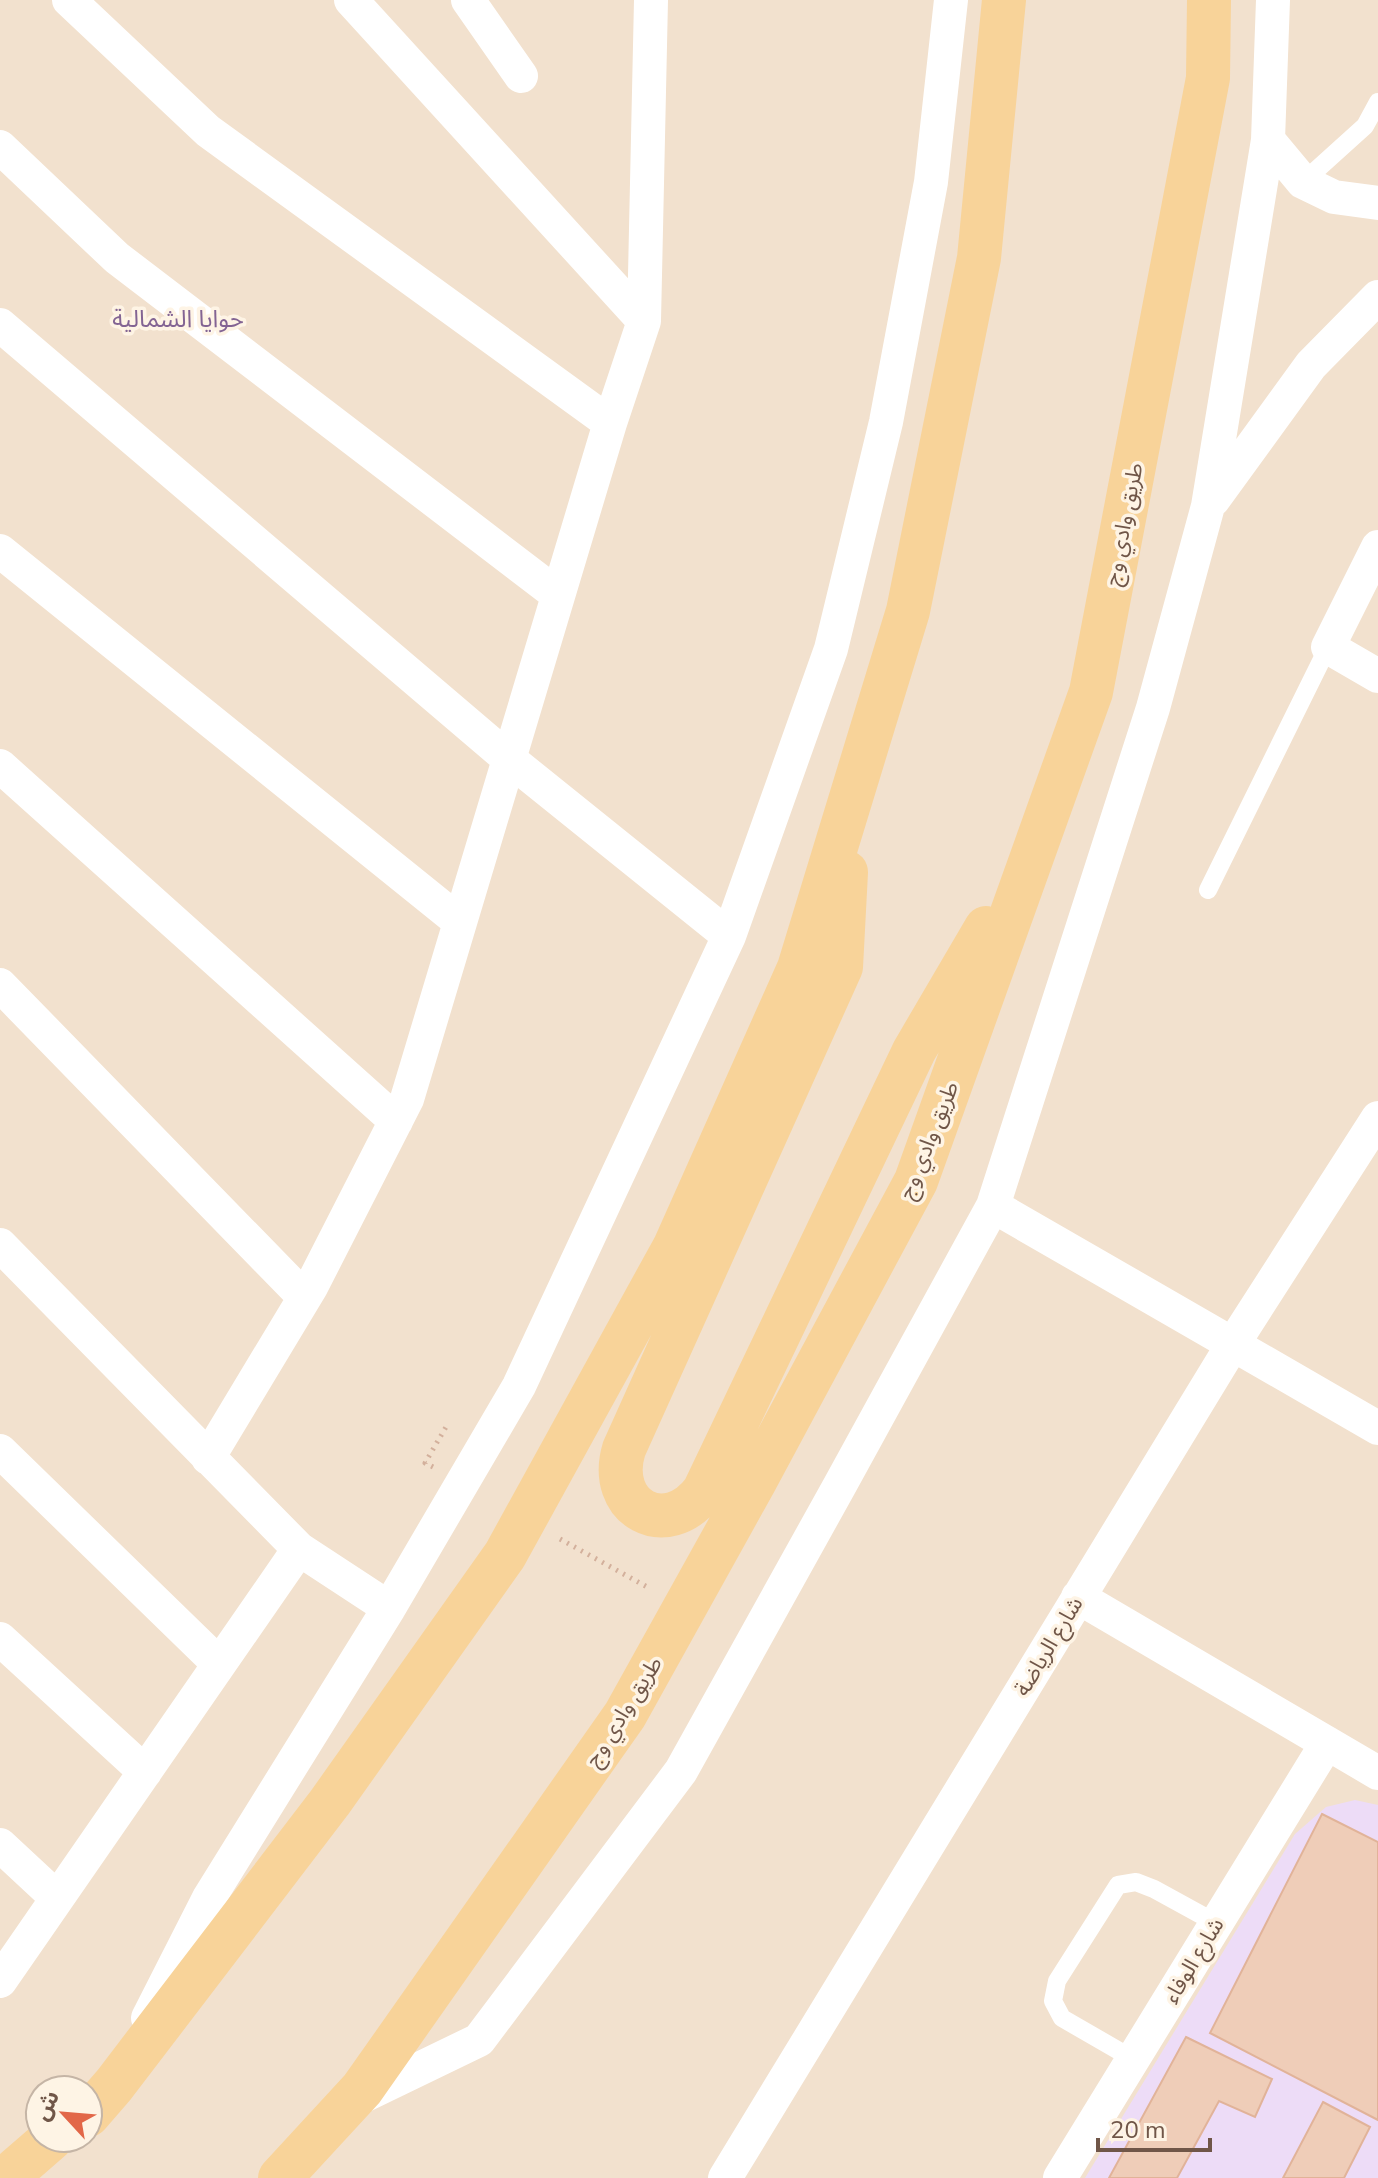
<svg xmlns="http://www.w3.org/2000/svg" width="1378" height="2178" font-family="'Nunito Sans','Noto Sans Arabic',sans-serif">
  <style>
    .residential { fill: #f2e1ce; fill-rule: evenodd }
    .education { fill: #eddcf7 }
    .building { fill: #efcdb8; stroke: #e1b399; stroke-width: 2 }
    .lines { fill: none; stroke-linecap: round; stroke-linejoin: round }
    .path { stroke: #d3b09c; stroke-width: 5; stroke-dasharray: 2 6; stroke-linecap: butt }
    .service { stroke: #fff; stroke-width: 18 }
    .minor { stroke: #fff; stroke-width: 34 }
    .primary { stroke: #f8d399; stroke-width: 44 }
    .labels { text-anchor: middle; stroke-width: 7; stroke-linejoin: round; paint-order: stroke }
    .street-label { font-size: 22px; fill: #705648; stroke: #fef4e5 }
    .neighbourhood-label { font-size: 24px; fill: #836493; stroke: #fef4e5 }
  </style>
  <rect width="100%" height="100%" fill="#fbf0df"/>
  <path class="residential" d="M 0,0 L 1378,0 L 1378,2178 L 0,2178 ZM 40,2090 L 88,2090 L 88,2138 L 40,2138 Z"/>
  <path class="education" d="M 1355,1800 L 1378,1805 L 1378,2178 L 1085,2178 L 1295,1834 L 1326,1807 Z"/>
  <path class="building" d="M 1322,1814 L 1378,1842 L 1378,2120 L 1210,2033 Z
    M 1186,2037 L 1272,2079 L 1255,2117 L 1219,2101 L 1177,2178 L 1109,2178 Z
    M 1323,2102 L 1370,2127 L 1344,2178 L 1283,2178 Z"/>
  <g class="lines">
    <path class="path" d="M 433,1467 L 425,1463 L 446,1427
      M 560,1539 L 649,1588"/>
    <path class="service" d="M 1303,182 L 1365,126 L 1378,102
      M 1208,890 L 1328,647
      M 1133,2059 L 1062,2018 L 1053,2001 L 1057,1981 L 1118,1885 L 1136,1882 L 1154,1889 L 1216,1923"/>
    <path class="minor" d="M 69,0 L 208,131 L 610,423
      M 351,0 L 644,321
      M 468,0 L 521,76
      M 1268,140 L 1303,182 L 1334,197 L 1378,203
      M 0,147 L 117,258 L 558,595
      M 0,325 L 509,759 L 729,936
      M 1213,500 L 1311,365 L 1378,297
      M 1378,547 L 1328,647 L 1378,676
      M 0,551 L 460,922
      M 0,766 L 396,1121
      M 0,985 L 304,1297
      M 993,1206 L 1378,1428
      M 0,1245 L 299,1549 L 0,1981
      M 0,1451 L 219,1664
      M 208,1458 L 311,1287 L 407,1099 L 610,423 L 644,321 L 651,0
      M 299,1549 L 389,1608
      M 1078,1597 L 1378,1773
      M 0,1639 L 145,1772
      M 0,1845 L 57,1898
      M 148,2018 L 209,1898 L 389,1608 L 519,1386 L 729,936 L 831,649 L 886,422 L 931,182 L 951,0
      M 355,2100 L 479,2040 L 681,1771 L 840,1485 L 993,1206 L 1153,708 L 1208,506 L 1268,140 L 1273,0
      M 725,2178 L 1233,1344 L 1378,1118
      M 1060,2178 L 1327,1743"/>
    <path class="primary" d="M 846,872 L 841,967 L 624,1449 C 606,1508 666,1541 704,1491 L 914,1051 L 986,928
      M 88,2115 L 114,2085 L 330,1802 L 505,1555 L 675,1246 L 799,968 L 908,611 L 979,258 L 1004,0
      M 6,2178 L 52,2138
      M 280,2178 L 362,2089 L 625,1715 L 755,1481 L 916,1181 L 1091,692 L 1208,78 L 1209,0"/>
  </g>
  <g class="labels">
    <g class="street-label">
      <text transform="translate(1123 524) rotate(-79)" y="8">طريق وادي وج</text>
      <text transform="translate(928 1140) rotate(-68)" y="8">طريق وادي وج</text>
      <text transform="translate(1048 1646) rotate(-59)" y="8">شارع الرياضة</text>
      <text transform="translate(623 1711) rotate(-58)" y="8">طريق وادي وج</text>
      <text transform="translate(1193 1960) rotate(-59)" y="8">شارع الوفاء</text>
    </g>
    <g class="neighbourhood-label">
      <text x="178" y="327">حوايا الشمالية</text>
    </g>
  </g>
  <g transform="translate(64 2114) rotate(296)"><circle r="38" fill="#fef4e5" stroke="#c5b5a6" stroke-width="2"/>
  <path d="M0-6L14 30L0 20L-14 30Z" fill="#e26748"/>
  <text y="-12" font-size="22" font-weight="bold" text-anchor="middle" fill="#705648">ش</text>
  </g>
  <path d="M1098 2138v12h112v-12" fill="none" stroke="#705648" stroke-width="4"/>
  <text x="1110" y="2138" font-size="24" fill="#705648" stroke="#fef4e5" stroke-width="6" paint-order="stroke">20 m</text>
</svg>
